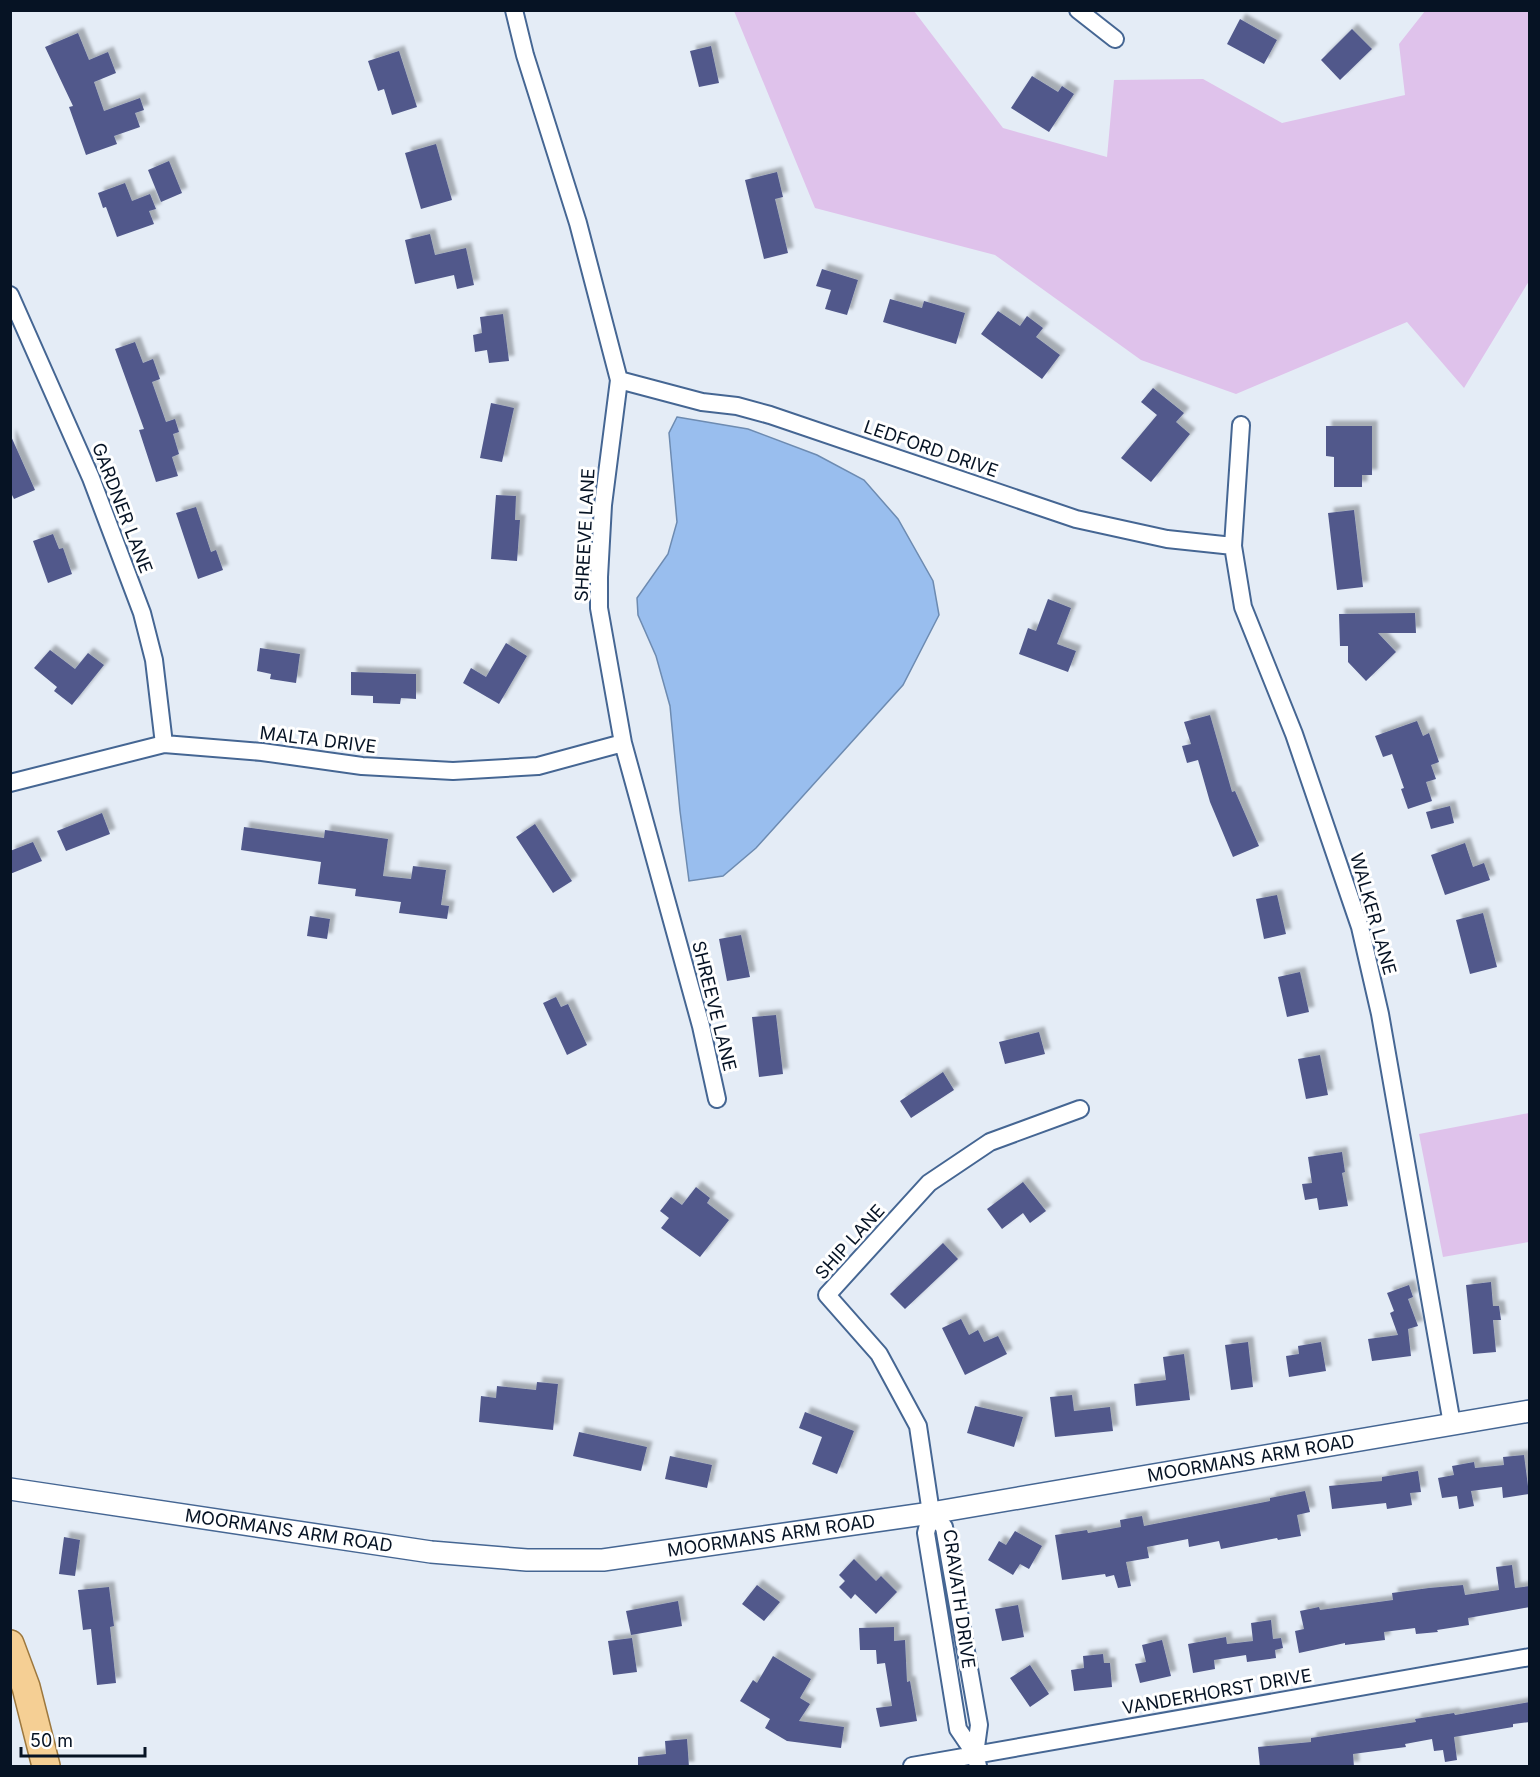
<svg xmlns="http://www.w3.org/2000/svg" width="1540" height="1777" font-family="Inter,sans-serif">
  <style>
    .green { fill: #dfc2eb }
    .water { fill: #99beee; stroke: #6d8bb1; stroke-width: 1.5 }
    .building { fill: #51598b; filter: url(#shadow) }
    .lines { fill: none; stroke-linecap: round; stroke-linejoin: round }
    .minor-casing { stroke: #456693; stroke-width: 20 }
    .tertiary-casing { stroke: #456693; stroke-width: 24 }
    .primary-casing { stroke: #9d783e; stroke-width: 30 }
    .minor { stroke: #fff; stroke-width: 16 }
    .tertiary { stroke: #fff; stroke-width: 21 }
    .primary { stroke: #f5cf94; stroke-width: 27 }
    .labels { text-anchor: middle; stroke-width: 6; stroke-linejoin: round; paint-order: stroke }
    .street-label { font-size: 18px; fill: #061324; stroke: #fff }
  </style>
  <defs>
    <filter id="shadow"><feDropShadow dx="5.5" dy="-5.5" stdDeviation="1.5" flood-color="#0004"/></filter>
  </defs>
  <rect width="100%" height="100%" fill="#e4ecf6"/>
  <path class="green" d="M 734,11 L 914,11 L 1003,128 L 1107,157 L 1114,80 L 1203,79 L 1282,123 L 1405,95 L 1399,44 L 1425,11 L 1529,11 L 1529,281 L 1464,388 L 1407,322 L 1236,394 L 1141,360 L 995,255 L 815,208 Z
    M 1529,1113 L 1529,1242 L 1443,1257 L 1419,1134 Z"/>
  <path class="water" d="M 677,417 L 748,429 L 817,455 L 864,480 L 898,519 L 933,581 L 939,615 L 903,685 L 756,848 L 723,876 L 689,881 L 680,811 L 670,706 L 656,656 L 638,615 L 637,598 L 668,554 L 677,522 L 669,433 Z"/>
  <path class="building" d="M 1240,19 L 1277,40 L 1264,64 L 1227,44 Z
    M 1352,29 L 1372,49 L 1340,80 L 1321,60 Z
    M 78,33 L 89,60 L 108,52 L 116,73 L 94,82 L 104,111 L 140,98 L 144,110 L 135,113 L 140,127 L 114,136 L 117,144 L 86,155 L 69,107 L 73,106 L 45,47 Z
    M 711,46 L 719,83 L 699,87 L 690,51 Z
    M 399,51 L 417,107 L 392,115 L 384,89 L 378,91 L 368,61 Z
    M 1032,76 L 1058,92 L 1062,86 L 1074,94 L 1049,132 L 1011,108 Z
    M 436,144 L 452,200 L 421,209 L 405,153 Z
    M 169,161 L 182,193 L 161,202 L 148,170 Z
    M 777,172 L 783,197 L 775,199 L 788,253 L 764,259 L 745,180 Z
    M 125,183 L 132,201 L 150,194 L 156,209 L 149,211 L 154,224 L 117,237 L 106,207 L 103,208 L 98,193 Z
    M 430,234 L 435,255 L 466,248 L 474,285 L 457,289 L 454,275 L 415,284 L 405,240 Z
    M 822,269 L 858,280 L 847,315 L 825,309 L 831,290 L 816,286 Z
    M 890,299 L 922,308 L 924,301 L 965,313 L 956,344 L 883,322 Z
    M 998,311 L 1020,326 L 1027,316 L 1043,328 L 1036,337 L 1060,355 L 1042,379 L 981,334 Z
    M 503,314 L 509,361 L 489,363 L 487,350 L 475,352 L 473,335 L 482,333 L 480,317 Z
    M 135,342 L 143,363 L 153,359 L 160,379 L 152,382 L 166,422 L 175,419 L 179,432 L 173,434 L 179,454 L 172,457 L 178,476 L 156,482 L 139,430 L 144,429 L 115,349 Z
    M 1153,388 L 1184,413 L 1176,422 L 1190,434 L 1151,482 L 1121,458 L 1157,415 L 1141,402 Z
    M 491,403 L 514,408 L 502,462 L 480,458 Z
    M 1326,426 L 1372,426 L 1372,475 L 1362,475 L 1362,487 L 1334,487 L 1334,457 L 1326,456 Z
    M 10,434 L 35,490 L 14,499 L 10,491 Z
    M 496,495 L 516,496 L 515,520 L 520,520 L 517,561 L 491,559 Z
    M 196,507 L 211,552 L 216,550 L 223,570 L 198,579 L 176,513 Z
    M 1354,510 L 1363,587 L 1337,590 L 1328,513 Z
    M 53,534 L 59,549 L 63,548 L 72,574 L 48,583 L 33,541 Z
    M 1048,599 L 1071,608 L 1057,644 L 1076,651 L 1068,672 L 1019,654 L 1028,628 L 1036,631 Z
    M 1415,613 L 1416,633 L 1378,633 L 1396,652 L 1366,681 L 1348,662 L 1348,646 L 1340,646 L 1339,614 Z
    M 506,643 L 527,656 L 499,704 L 463,683 L 471,668 L 486,677 Z
    M 260,648 L 300,654 L 296,683 L 270,679 L 271,674 L 257,671 Z
    M 50,650 L 75,669 L 88,653 L 104,665 L 72,705 L 54,691 L 57,687 L 34,668 Z
    M 351,672 L 416,674 L 416,699 L 401,698 L 400,704 L 373,703 L 373,696 L 351,695 Z
    M 1210,715 L 1232,792 L 1235,791 L 1259,846 L 1233,857 L 1210,802 L 1198,760 L 1187,763 L 1182,746 L 1191,744 L 1184,722 Z
    M 1417,721 L 1423,736 L 1429,733 L 1439,762 L 1431,765 L 1436,779 L 1426,782 L 1432,801 L 1408,809 L 1401,789 L 1404,788 L 1392,754 L 1383,757 L 1375,736 Z
    M 1450,806 L 1454,823 L 1431,829 L 1426,812 Z
    M 102,813 L 110,834 L 66,851 L 57,831 Z
    M 535,824 L 572,881 L 553,893 L 516,837 Z
    M 244,827 L 324,838 L 325,830 L 388,839 L 383,876 L 411,879 L 413,866 L 446,870 L 441,905 L 449,906 L 447,919 L 399,913 L 401,902 L 355,896 L 356,889 L 318,884 L 321,862 L 241,850 Z
    M 33,842 L 42,861 L 10,874 L 10,851 Z
    M 1465,843 L 1473,867 L 1484,863 L 1490,880 L 1445,895 L 1431,855 Z
    M 1277,895 L 1286,934 L 1264,939 L 1256,899 Z
    M 1483,913 L 1497,967 L 1470,974 L 1456,920 Z
    M 310,916 L 330,919 L 327,939 L 307,936 Z
    M 741,935 L 750,977 L 727,981 L 719,939 Z
    M 1300,972 L 1309,1012 L 1287,1017 L 1278,977 Z
    M 556,997 L 561,1007 L 568,1004 L 587,1045 L 567,1055 L 543,1003 Z
    M 776,1015 L 783,1074 L 759,1077 L 752,1017 Z
    M 1039,1032 L 1045,1054 L 1005,1064 L 999,1042 Z
    M 1320,1055 L 1328,1095 L 1306,1099 L 1298,1059 Z
    M 943,1072 L 954,1090 L 911,1118 L 900,1101 Z
    M 1342,1152 L 1345,1172 L 1342,1173 L 1348,1206 L 1319,1210 L 1317,1198 L 1305,1200 L 1302,1184 L 1312,1183 L 1308,1157 Z
    M 1023,1182 L 1046,1211 L 1030,1223 L 1023,1213 L 1002,1229 L 987,1209 Z
    M 696,1187 L 710,1198 L 707,1203 L 729,1220 L 700,1257 L 661,1228 L 669,1218 L 660,1211 L 671,1197 L 682,1205 Z
    M 943,1243 L 958,1259 L 905,1309 L 890,1294 Z
    M 1491,1282 L 1493,1306 L 1499,1306 L 1501,1320 L 1493,1320 L 1496,1352 L 1473,1354 L 1466,1285 Z
    M 1409,1285 L 1413,1297 L 1408,1299 L 1418,1326 L 1408,1329 L 1411,1356 L 1372,1361 L 1368,1339 L 1398,1335 L 1390,1313 L 1394,1311 L 1387,1293 Z
    M 961,1319 L 969,1335 L 978,1330 L 984,1342 L 998,1336 L 1007,1354 L 965,1375 L 942,1328 Z
    M 1248,1342 L 1253,1387 L 1231,1390 L 1225,1345 Z
    M 1321,1342 L 1326,1371 L 1289,1377 L 1286,1356 L 1299,1354 L 1298,1346 Z
    M 1184,1354 L 1190,1400 L 1136,1406 L 1134,1384 L 1166,1380 L 1163,1357 Z
    M 537,1382 L 558,1384 L 553,1430 L 479,1422 L 481,1396 L 496,1398 L 497,1386 L 536,1390 Z
    M 1072,1395 L 1074,1411 L 1110,1407 L 1113,1431 L 1055,1437 L 1050,1397 Z
    M 975,1406 L 1023,1417 L 1014,1447 L 967,1433 Z
    M 805,1412 L 854,1431 L 837,1474 L 812,1464 L 822,1437 L 799,1428 Z
    M 579,1432 L 647,1447 L 641,1471 L 573,1456 Z
    M 1524,1455 L 1529,1494 L 1503,1498 L 1502,1487 L 1471,1491 L 1474,1506 L 1459,1509 L 1457,1496 L 1442,1498 L 1438,1478 L 1454,1475 L 1452,1466 L 1474,1462 L 1475,1468 L 1504,1465 L 1503,1457 Z
    M 670,1456 L 712,1465 L 707,1488 L 665,1479 Z
    M 1418,1471 L 1421,1492 L 1410,1493 L 1412,1505 L 1387,1509 L 1386,1503 L 1332,1509 L 1329,1486 L 1382,1481 L 1382,1477 Z
    M 1305,1491 L 1310,1512 L 1297,1515 L 1301,1536 L 1278,1540 L 1277,1538 L 1221,1549 L 1219,1541 L 1189,1547 L 1188,1539 L 1147,1547 L 1149,1558 L 1126,1562 L 1131,1586 L 1118,1588 L 1114,1575 L 1106,1577 L 1105,1574 L 1062,1580 L 1055,1535 L 1087,1530 L 1088,1533 L 1121,1527 L 1120,1520 L 1142,1516 L 1144,1526 L 1270,1501 L 1270,1498 Z
    M 1015,1531 L 1042,1546 L 1029,1569 L 1020,1564 L 1013,1575 L 988,1560 L 999,1541 L 1006,1545 Z
    M 64,1537 L 80,1540 L 75,1576 L 59,1574 Z
    M 854,1559 L 876,1581 L 881,1576 L 897,1592 L 876,1614 L 855,1594 L 851,1599 L 839,1587 L 845,1581 L 839,1575 Z
    M 1512,1565 L 1515,1588 L 1530,1586 L 1530,1607 L 1468,1618 L 1469,1625 L 1437,1630 L 1438,1632 L 1416,1634 L 1415,1628 L 1384,1632 L 1385,1640 L 1345,1645 L 1345,1643 L 1299,1653 L 1295,1631 L 1304,1629 L 1300,1611 L 1319,1607 L 1320,1610 L 1393,1600 L 1392,1593 L 1429,1588 L 1463,1585 L 1465,1595 L 1499,1590 L 1496,1567 Z
    M 757,1585 L 780,1602 L 764,1621 L 742,1604 Z
    M 109,1587 L 114,1626 L 110,1627 L 116,1683 L 97,1685 L 91,1629 L 83,1630 L 78,1590 Z
    M 678,1601 L 682,1626 L 631,1635 L 626,1611 Z
    M 1018,1605 L 1024,1637 L 1002,1641 L 995,1609 Z
    M 1271,1620 L 1273,1639 L 1281,1638 L 1283,1648 L 1275,1650 L 1276,1658 L 1247,1662 L 1246,1655 L 1214,1660 L 1215,1669 L 1193,1673 L 1188,1644 L 1226,1637 L 1227,1644 L 1253,1641 L 1251,1623 Z
    M 894,1627 L 894,1641 L 905,1640 L 907,1682 L 910,1681 L 917,1721 L 880,1727 L 876,1708 L 892,1706 L 885,1663 L 877,1664 L 876,1650 L 860,1650 L 859,1628 Z
    M 632,1638 L 637,1672 L 613,1675 L 608,1641 Z
    M 1162,1640 L 1171,1676 L 1140,1683 L 1135,1664 L 1146,1662 L 1142,1645 Z
    M 1103,1654 L 1104,1663 L 1110,1663 L 1112,1687 L 1074,1691 L 1071,1670 L 1084,1668 L 1083,1656 Z
    M 773,1656 L 811,1679 L 800,1698 L 810,1704 L 799,1721 L 844,1727 L 841,1748 L 787,1741 L 765,1728 L 770,1719 L 740,1701 L 753,1680 L 757,1683 Z
    M 1030,1665 L 1049,1694 L 1030,1707 L 1010,1678 Z
    M 1530,1702 L 1530,1722 L 1513,1724 L 1513,1727 L 1454,1737 L 1457,1760 L 1445,1762 L 1443,1750 L 1434,1751 L 1432,1739 L 1405,1744 L 1406,1747 L 1353,1754 L 1354,1767 L 1260,1767 L 1258,1747 L 1311,1742 L 1311,1738 L 1416,1722 L 1415,1719 L 1454,1713 L 1455,1715 Z
    M 687,1739 L 689,1767 L 638,1767 L 638,1757 L 666,1754 L 665,1741 Z"/>
  <g class="lines">
    <defs>
      <path id="minor" d="M 514,10 L 525,55 L 578,223 L 619,380 L 603,505 L 599,577 L 599,608 L 623,743 L 701,1026 L 717,1099
        M 1078,10 L 1115,39
        M 10,295 L 91,478 L 142,613 L 154,660 L 164,744
        M 619,380 L 702,402 L 737,406 L 770,415 L 1076,519 L 1167,539 L 1233,546
        M 1241,425 L 1233,546 L 1243,607 L 1294,734 L 1360,927 L 1380,1014 L 1452,1424
        M 10,783 L 164,744 L 262,752 L 362,766 L 453,771 L 538,766 L 623,743
        M 931,1513 L 944,1527 L 979,1725 L 975,1754 L 978,1766
        M 975,1754 L 958,1729 L 926,1533 L 931,1513 L 918,1426 L 879,1354 L 827,1295 L 929,1183 L 990,1142 L 1080,1109
        M 912,1766 L 1530,1657"/>
      <g id="tertiary">
        <path id="s1" d="M 10,1489 L 431,1552 L 527,1560 L 603,1560 L 931,1513 L 1530,1411"/>
      </g>
      <path id="primary" d="M 10,1644 L 26,1687 L 46,1766"/>
    </defs>
    <use href="#minor" class="minor-casing"/>
    <use href="#tertiary" class="tertiary-casing"/>
    <use href="#primary" class="primary-casing"/>
    <use href="#minor" class="minor"/>
    <use href="#tertiary" class="tertiary"/>
    <use href="#primary" class="primary"/>
  </g>
  <g class="labels">
    <g class="street-label">
      <text transform="translate(931 449) rotate(19)" y="6">LEDFORD DRIVE</text>
      <text transform="translate(122 508) rotate(69)" y="6">GARDNER LANE</text>
      <text transform="translate(585 535) rotate(-87)" y="6">SHREEVE LANE</text>
      <text transform="translate(318 740) rotate(7)" y="6">MALTA DRIVE</text>
      <text transform="translate(1373 914) rotate(74)" y="6">WALKER LANE</text>
      <text transform="translate(714 1006) rotate(76)" y="6">SHREEVE LANE</text>
      <text transform="translate(850 1242) rotate(-48)" y="6">SHIP LANE</text>
      <text dy="6" stroke="none"><textPath href="#s1" startOffset="1254">MOORMANS ARM ROAD</textPath></text>
      <text dy="6" stroke="none"><textPath href="#s1" startOffset="282">MOORMANS ARM ROAD</textPath></text>
      <text dy="6" stroke="none"><textPath href="#s1" startOffset="768">MOORMANS ARM ROAD</textPath></text>
      <text transform="translate(959 1599) rotate(82)" y="6">CRAVATH DRIVE</text>
      <text transform="translate(1217 1692) rotate(-10)" y="6">VANDERHORST DRIVE</text>
    </g>
  </g>
  <rect width="1540" height="1777" fill="none" stroke="#061324" stroke-width="24"/>
  <path d="M21 1747v9h124v-9" fill="none" stroke="#061324" stroke-width="3"/>
  <text x="30" y="1747" font-size="18" fill="#061324" stroke="#ffffff" stroke-width="4.5" paint-order="stroke">50 m</text>
</svg>
